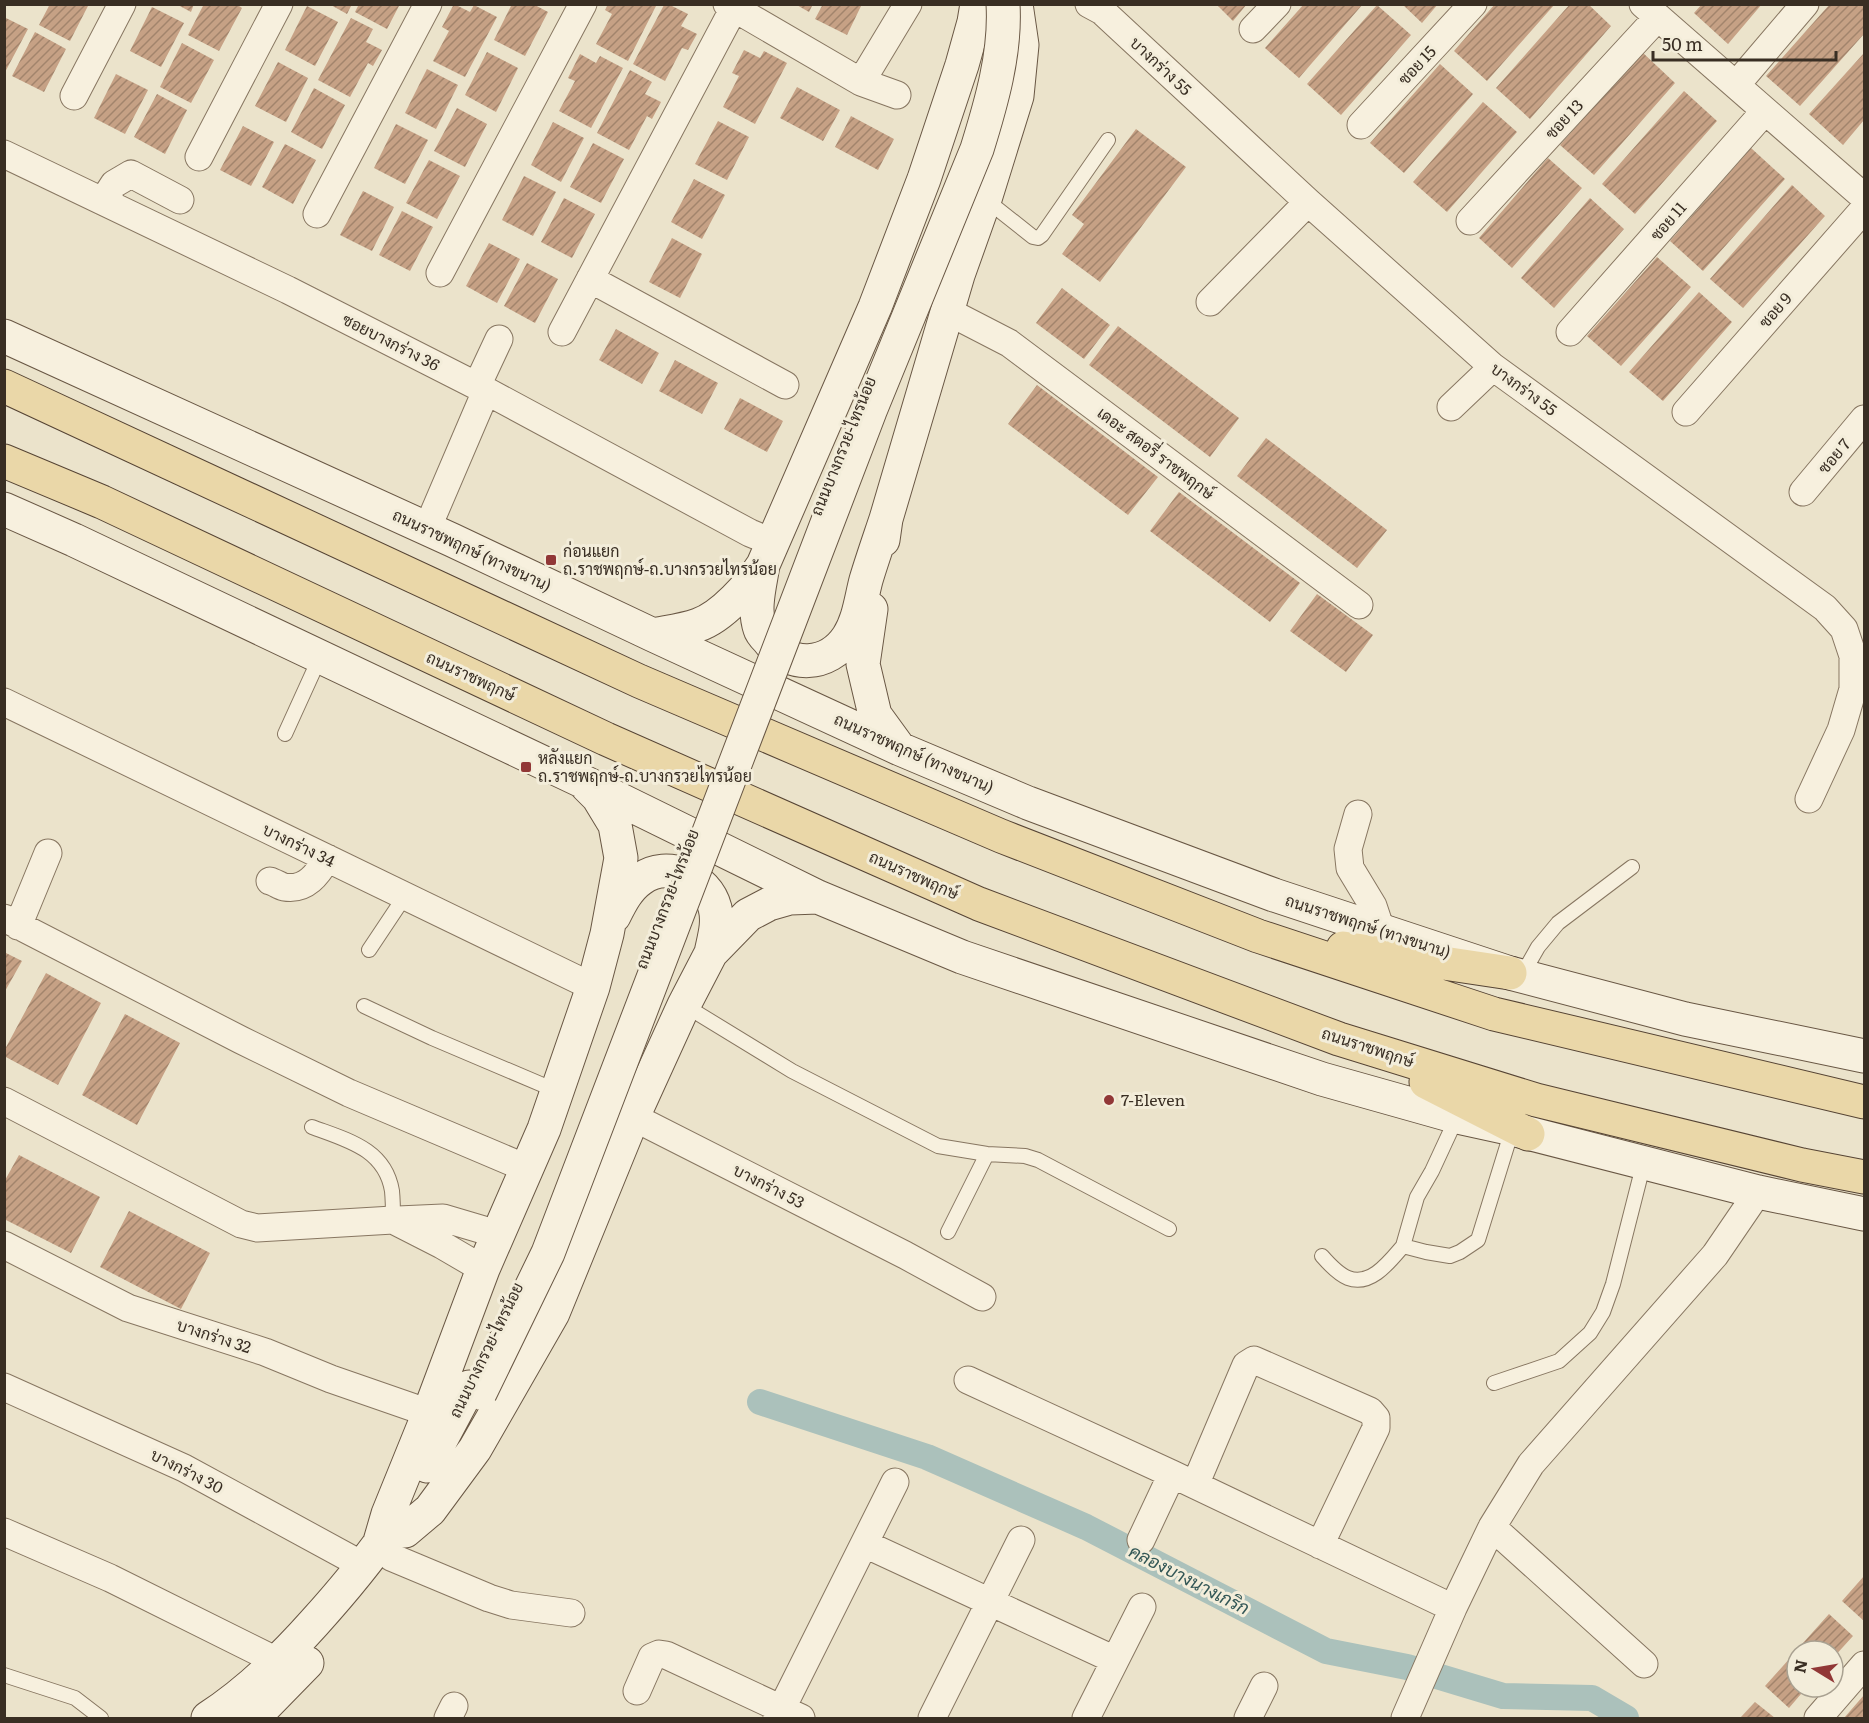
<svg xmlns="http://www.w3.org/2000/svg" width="1869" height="1723" font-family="Literata,Sarabun,serif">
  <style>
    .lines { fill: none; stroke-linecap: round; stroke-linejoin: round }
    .canal { stroke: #abc1bb; stroke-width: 26 }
    .building { fill: url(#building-hatch) }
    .lane-casing { stroke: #877661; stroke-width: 16 }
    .street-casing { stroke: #877661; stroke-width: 29 }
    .secondary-casing { stroke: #695744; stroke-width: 35 }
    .primary-casing { stroke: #564434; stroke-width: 35 }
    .lane { stroke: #f7f0de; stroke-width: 14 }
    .street { stroke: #f7f0de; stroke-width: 27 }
    .secondary { stroke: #f7f0de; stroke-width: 33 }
    .primary { stroke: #ead7a8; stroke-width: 33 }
    .secondary-bridge-casing { stroke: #695744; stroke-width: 35; stroke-linecap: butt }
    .secondary-bridge { stroke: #f7f0de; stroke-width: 33 }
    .poi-dot { fill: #913736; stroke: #f3edda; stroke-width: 2 }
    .labels { text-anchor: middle; stroke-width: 6; stroke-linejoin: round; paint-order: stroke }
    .street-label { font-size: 16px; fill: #392e23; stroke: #f3edda }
    .poi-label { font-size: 16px; fill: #392e23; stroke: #f3edda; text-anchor: start }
    .water-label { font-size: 18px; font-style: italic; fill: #335756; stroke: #f3edda }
  </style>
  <defs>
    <pattern id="building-hatch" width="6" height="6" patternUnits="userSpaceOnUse" patternTransform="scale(1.5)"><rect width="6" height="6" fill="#c6a185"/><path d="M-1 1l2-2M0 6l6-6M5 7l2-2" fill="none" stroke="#a2846c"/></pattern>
  </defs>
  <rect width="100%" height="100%" fill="#ebe3cb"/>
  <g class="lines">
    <path class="canal" d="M 760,1402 L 927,1457 L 1086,1527 L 1326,1651 L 1407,1667 L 1503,1696 L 1592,1698 L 1626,1718"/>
  </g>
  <path class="building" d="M 50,4 L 89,4 L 70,41 L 39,25 Z
    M 176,4 L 194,4 L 191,12 Z
    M 204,4 L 236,4 L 242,8 L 219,51 L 188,35 Z
    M 329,4 L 352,4 L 347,14 Z
    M 359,4 L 400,4 L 387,29 L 355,12 Z
    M 454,4 L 470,12 L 474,5 L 497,17 L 465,77 L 433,61 L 449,31 L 442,27 Z
    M 512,4 L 533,4 L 548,12 L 525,56 L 494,40 Z
    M 608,4 L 657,4 L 628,61 L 596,44 L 612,14 L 605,10 Z
    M 795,4 L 813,4 L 809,12 Z
    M 823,4 L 862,4 L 847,35 L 815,19 Z
    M 1216,4 L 1247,4 L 1233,21 Z
    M 1304,4 L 1363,4 L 1299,78 L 1265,48 Z
    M 1402,4 L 1438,4 L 1422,23 Z
    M 1495,4 L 1555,4 L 1487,81 L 1454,51 Z
    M 1570,4 L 1588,4 L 1611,26 L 1530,119 L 1496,88 Z
    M 1702,4 L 1762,4 L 1728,44 L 1694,13 Z
    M 1830,4 L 1864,4 L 1864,34 L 1800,106 L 1766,76 Z
    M 664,5 L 670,5 L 688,14 L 681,26 L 697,34 L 688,50 L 682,48 L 665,81 L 633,64 Z
    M 1377,5 L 1411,35 L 1341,115 L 1307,84 Z
    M 307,6 L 338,22 L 315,66 L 285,50 Z
    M 152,7 L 184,23 L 161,67 L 130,51 Z
    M 4,17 L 28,29 L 4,74 Z
    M 351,18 L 373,29 L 366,42 L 382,50 L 373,66 L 368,63 L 350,97 L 318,80 Z
    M 35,32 L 66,49 L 44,92 L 12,76 Z
    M 182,43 L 214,60 L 191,103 L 160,87 Z
    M 744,50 L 760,58 L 764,51 L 787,63 L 755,124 L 723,107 L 739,76 L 732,73 Z
    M 487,52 L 518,68 L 496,112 L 465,95 Z
    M 1642,52 L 1675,83 L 1594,175 L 1560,145 Z
    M 1864,53 L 1864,120 L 1843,145 L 1809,114 Z
    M 580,54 L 596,63 L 600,56 L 623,68 L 591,128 L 559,111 L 575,81 L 568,78 Z
    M 278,62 L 308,78 L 286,122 L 255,106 Z
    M 1440,64 L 1473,94 L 1404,173 L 1370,143 Z
    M 427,69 L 458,85 L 436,129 L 405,113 Z
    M 630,70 L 652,82 L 645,94 L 661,102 L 652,119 L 647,116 L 629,150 L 597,133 Z
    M 116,74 L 148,90 L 125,134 L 94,118 Z
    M 797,87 L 840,110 L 823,141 L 780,118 Z
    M 314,88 L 345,105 L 322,149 L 291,132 Z
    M 1684,91 L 1717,121 L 1635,214 L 1602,184 Z
    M 157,94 L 187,110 L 165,154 L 134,137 Z
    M 1483,102 L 1517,132 L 1447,212 L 1413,182 Z
    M 457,108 L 487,124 L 465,167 L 434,151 Z
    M 851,116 L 894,139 L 878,170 L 835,147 Z
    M 718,121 L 749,137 L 727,180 L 695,164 Z
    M 553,122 L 584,138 L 561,182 L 531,165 Z
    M 396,124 L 428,140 L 405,184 L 374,168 Z
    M 243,126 L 274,142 L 251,186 L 220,170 Z
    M 1136,129 L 1186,167 L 1100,282 L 1062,254 L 1084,224 L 1072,215 Z
    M 593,143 L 624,159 L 601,203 L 570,187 Z
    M 285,144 L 316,160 L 293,204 L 262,187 Z
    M 1751,148 L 1785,179 L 1703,271 L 1670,241 Z
    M 1548,158 L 1582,188 L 1512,268 L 1479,238 Z
    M 429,160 L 460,176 L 437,219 L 406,203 Z
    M 524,176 L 556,192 L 533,236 L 502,220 Z
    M 694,179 L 725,195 L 702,239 L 671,222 Z
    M 1792,185 L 1825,216 L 1743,308 L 1710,279 Z
    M 363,191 L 394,207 L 372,251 L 340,235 Z
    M 564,198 L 595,214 L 572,258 L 541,242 Z
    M 1590,198 L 1624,229 L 1554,308 L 1521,278 Z
    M 402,211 L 433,227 L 410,271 L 379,255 Z
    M 672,238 L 702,254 L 680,298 L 649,282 Z
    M 489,243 L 520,259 L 497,303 L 466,286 Z
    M 1657,257 L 1691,287 L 1621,366 L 1587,336 Z
    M 527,263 L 558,279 L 535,323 L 504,306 Z
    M 1062,288 L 1110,325 L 1084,359 L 1036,323 Z
    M 1699,292 L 1732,322 L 1663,401 L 1629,372 Z
    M 1118,326 L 1239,418 L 1210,457 L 1089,365 Z
    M 616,329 L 659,353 L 642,384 L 599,360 Z
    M 675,360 L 718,383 L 702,414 L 659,391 Z
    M 1037,385 L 1158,477 L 1128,515 L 1008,424 Z
    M 740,398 L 783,421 L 767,452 L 724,429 Z
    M 1266,438 L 1387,530 L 1357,568 L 1237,476 Z
    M 1179,492 L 1300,583 L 1270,622 L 1150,531 Z
    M 1317,594 L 1373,635 L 1346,672 L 1290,631 Z
    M 4,952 L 22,961 L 4,993 Z
    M 46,973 L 101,1003 L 58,1085 L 4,1056 L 4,1051 Z
    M 125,1014 L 180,1043 L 137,1125 L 82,1095 Z
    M 19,1155 L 100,1197 L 71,1253 L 4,1219 L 4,1182 Z
    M 129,1211 L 210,1253 L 181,1309 L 100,1267 Z
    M 1864,1576 L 1864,1621 L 1842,1601 Z
    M 1829,1614 L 1853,1636 L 1833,1658 L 1833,1651 L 1811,1651 L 1803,1643 Z
    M 1791,1657 L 1797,1662 L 1797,1687 L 1807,1687 L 1789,1708 L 1765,1686 Z
    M 1864,1695 L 1864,1718 L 1844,1718 Z
    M 1755,1702 L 1775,1718 L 1740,1718 Z"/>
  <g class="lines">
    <defs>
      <path id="lane" d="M 985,199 L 1033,237 L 1038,238 L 1042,235 L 1108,140
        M 285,734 L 320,657
        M 369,950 L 405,896
        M 1522,975 L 1538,947 L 1558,923 L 1632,867
        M 684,1005 L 792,1071 L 938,1146 L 987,1154 L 1025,1156 L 1038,1160 L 1169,1229
        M 364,1006 L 432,1038 L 557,1091
        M 1457,1117 L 1432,1171 L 1417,1197 L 1403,1246 L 1426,1252 L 1450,1256 L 1460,1252 L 1478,1240 L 1512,1130
        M 312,1127 C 347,1140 385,1149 392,1191 C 393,1201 393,1211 393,1220
        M 948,1232 L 987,1154
        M 1322,1256 C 1329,1264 1338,1274 1348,1278 C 1371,1287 1390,1261 1403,1246
        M 1494,1383 L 1559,1361 L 1590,1333 L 1603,1312 L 1613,1284 L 1644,1162
        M 4,1675 L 75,1698 L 101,1718"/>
      <path id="street" d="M 727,4 L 861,82 L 897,95
        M 1089,4 L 1102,11 L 1308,202 L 1493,367 L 1825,608 L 1844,629 L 1853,656 L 1853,689 L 1841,730 L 1809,799
        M 1643,4 L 1864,197
        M 1253,29 L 1277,4
        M 861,82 L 908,4
        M 1736,85 L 1805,4
        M 74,96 L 122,4
        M 1361,125 L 1473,4
        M 4,154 L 288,290 L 477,386 L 750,533 L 772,542
        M 199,157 L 279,4
        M 103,201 L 114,184 L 131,174 L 180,200
        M 317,214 L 428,4
        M 1470,221 L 1658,17
        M 440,273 L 583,4
        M 590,279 L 785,385
        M 1210,302 L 1308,202
        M 947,311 L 1009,343 L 1359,605
        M 562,332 L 736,4
        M 1570,332 L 1765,111
        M 477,386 L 499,339
        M 1451,407 L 1493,367
        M 1686,412 L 1864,209
        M 1803,492 L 1864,419
        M 427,529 L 486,391
        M 4,702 L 593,987
        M 1358,814 L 1348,849 L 1350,868 L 1373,906 L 1381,930
        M 270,881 C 274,882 280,886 284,887 C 306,891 318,874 327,858
        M 4,918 L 241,1040 L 349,1093 L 526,1168
        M 18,926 L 48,853
        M 4,1101 L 241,1224 L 257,1228 L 393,1220 L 442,1245 L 483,1269
        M 633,1117 L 905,1255 L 982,1297
        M 398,1220 L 443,1218 L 497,1234
        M 4,1245 L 128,1308 L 265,1352 L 331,1379 L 429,1413
        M 968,1380 L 1172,1474 L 1453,1608
        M 4,1387 L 184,1468 L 364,1566
        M 1195,1485 L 1246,1365 L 1254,1360 L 1370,1411 L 1376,1418 L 1376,1428 L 1320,1545
        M 1492,1527 L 1644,1664
        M 4,1532 L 110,1578 L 279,1662
        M 1141,1540 L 1172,1474
        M 865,1544 L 1115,1660
        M 391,1557 L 489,1598 L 511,1605 L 571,1613
        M 637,1691 L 652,1657 L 659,1654 L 666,1655 L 801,1718
        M 448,1718 L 454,1706
        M 777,1718 L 895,1482
        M 932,1718 L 1021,1540
        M 1086,1718 L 1142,1607
        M 1248,1718 L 1264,1686
        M 1405,1718 L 1453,1608 L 1492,1527 L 1531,1464 L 1715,1255 L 1758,1192
        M 1818,1718 L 1864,1665"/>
      <path id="secondary" d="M 4,336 L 452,540 L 653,635 L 900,749 L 1028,803 L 1274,895 L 1510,973 L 1685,1019 L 1864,1056
        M 4,509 L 74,540 L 582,781 L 818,897 L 962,957 L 1322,1079 L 1457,1117 L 1512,1129 L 1758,1192 L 1864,1214
        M 886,519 C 879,540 872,560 866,580 C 861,599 859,620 848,637 C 828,667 789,669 768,640 C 765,637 761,633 760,629 C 753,609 760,585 763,565 L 875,307 L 924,179 L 962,65 L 974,22 L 977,4
        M 883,540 L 886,519 L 958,275 L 985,199 L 1017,96 L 1022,45 L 1016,4
        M 871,609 L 863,664 L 875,715 L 899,748
        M 653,635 C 668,632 684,630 698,625 C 722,617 750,585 763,565
        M 614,916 C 621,902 628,888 641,879 C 667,860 707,877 715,908 C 719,923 714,938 711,953
        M 427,1466 L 469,1387
        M 405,1531 L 430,1510 L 475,1449 L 553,1313 L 633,1117 L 684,1005 L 711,953 L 748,915 L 769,904 L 790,898 L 818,897
        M 379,1545 L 388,1514 L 429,1413 L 483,1269 L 544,1129 L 593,987 L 607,934 L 621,858 L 615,825 L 598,797 L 587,786
        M 208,1718 C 248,1692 282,1659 314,1623 C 342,1592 368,1561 392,1526
        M 249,1718 L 264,1707 L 307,1663"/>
      <path id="primary" d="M 4,386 L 639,681 L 1001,836 L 1258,936 L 1494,1014 L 1864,1102
        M 4,461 L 102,502 L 606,739 L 979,904 L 1339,1039 L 1536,1100 L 1802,1165 L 1864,1177
        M 1343,948 L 1510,973
        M 1426,1082 L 1528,1134"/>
    </defs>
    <use href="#lane" class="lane-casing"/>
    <use href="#street" class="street-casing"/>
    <use href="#secondary" class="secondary-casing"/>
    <use href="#primary" class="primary-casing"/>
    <use href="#lane" class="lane"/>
    <use href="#street" class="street"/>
    <use href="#secondary" class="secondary"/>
    <use href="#primary" class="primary"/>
    <defs>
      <path id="secondary-bridge" d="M 480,1393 L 548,1253 L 870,411 L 977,149 C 991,104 1006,53 1003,4"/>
    </defs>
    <use href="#secondary-bridge" class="secondary-bridge-casing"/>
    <use href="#secondary-bridge" class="secondary-bridge"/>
  </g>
  <g class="poi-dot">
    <rect x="545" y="554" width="12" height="12" rx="3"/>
    <rect x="520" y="761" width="12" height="12" rx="3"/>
    <circle cx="1109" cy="1100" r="6"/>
  </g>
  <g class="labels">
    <g class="street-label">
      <text transform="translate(1417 65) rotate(-47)" y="6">ซอย 15</text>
      <text transform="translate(1161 66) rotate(43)" y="6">บางกร่าง 55</text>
      <text transform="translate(1564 119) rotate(-47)" y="6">ซอย 13</text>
      <text transform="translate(1668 221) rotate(-49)" y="6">ซอย 11</text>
      <text transform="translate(1775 310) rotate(-49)" y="6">ซอย 9</text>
      <text transform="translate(391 342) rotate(27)" y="6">ซอยบางกร่าง 36</text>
      <text transform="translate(1524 389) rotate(36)" y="6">บางกร่าง 55</text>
      <text transform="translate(843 446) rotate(-68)" y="6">ถนนบางกรวย-ไทรน้อย</text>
      <text transform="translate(1156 453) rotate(37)" y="6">เดอะ สตอรี่ ราชพฤกษ์</text>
      <text transform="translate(1834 456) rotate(-50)" y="6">ซอย 7</text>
      <text transform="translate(472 550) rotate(25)" y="6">ถนนราชพฤกษ์ (ทางขนาน)</text>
      <text transform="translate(471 676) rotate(25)" y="6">ถนนราชพฤกษ์</text>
      <text transform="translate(914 753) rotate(24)" y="6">ถนนราชพฤกษ์ (ทางขนาน)</text>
      <text transform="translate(299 845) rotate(26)" y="6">บางกร่าง 34</text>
      <text transform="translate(914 875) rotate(24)" y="6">ถนนราชพฤกษ์</text>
      <text transform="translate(667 899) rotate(-69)" y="6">ถนนบางกรวย-ไทรน้อย</text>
      <text transform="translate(1368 926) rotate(18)" y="6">ถนนราชพฤกษ์ (ทางขนาน)</text>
      <text transform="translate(1368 1047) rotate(18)" y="6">ถนนราชพฤกษ์</text>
      <text transform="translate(769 1186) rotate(27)" y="6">บางกร่าง 53</text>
      <text transform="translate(214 1336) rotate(18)" y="6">บางกร่าง 32</text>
      <text transform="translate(486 1350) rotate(-64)" y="6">ถนนบางกรวย-ไทรน้อย</text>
      <text transform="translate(187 1471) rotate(27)" y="6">บางกร่าง 30</text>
    </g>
    <g class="poi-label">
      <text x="563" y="557">ก่อนแยก<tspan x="563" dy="18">ถ.ราชพฤกษ์-ถ.บางกรวยไทรน้อย</tspan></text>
      <text x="538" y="764">หลังแยก<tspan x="538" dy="18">ถ.ราชพฤกษ์-ถ.บางกรวยไทรน้อย</tspan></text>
      <text x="1121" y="1106">7-Eleven</text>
    </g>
    <g class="water-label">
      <text transform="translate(1189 1580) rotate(27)" y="6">คลองบางนางเกริก</text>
    </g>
  </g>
  <rect width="1869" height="1723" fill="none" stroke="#392e23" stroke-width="12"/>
  <g transform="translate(1815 1669) rotate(281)"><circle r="28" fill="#f3edda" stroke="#a9a191" stroke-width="1.5"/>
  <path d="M0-4.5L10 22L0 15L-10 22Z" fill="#913736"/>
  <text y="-9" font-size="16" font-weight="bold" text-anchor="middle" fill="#392e23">N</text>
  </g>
  <path d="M1653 51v9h183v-9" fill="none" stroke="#392e23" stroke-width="3"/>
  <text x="1662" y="51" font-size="18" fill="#392e23" stroke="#f3edda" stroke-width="4.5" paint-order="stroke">50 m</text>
</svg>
